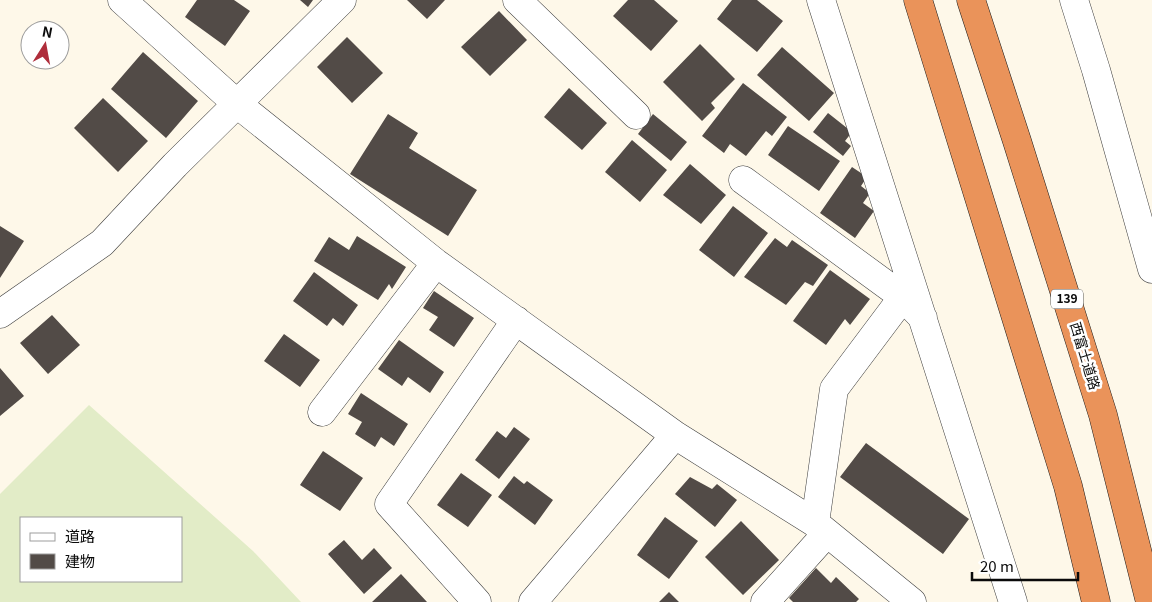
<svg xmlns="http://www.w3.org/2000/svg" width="1152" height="602" font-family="Georgia,'Noto Sans JP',serif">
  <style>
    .pitch { fill: #e2ecc7; fill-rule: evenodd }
    .building { fill: #524b47 }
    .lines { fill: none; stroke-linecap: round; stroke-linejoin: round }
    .minor-casing { stroke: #3d3d3d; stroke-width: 29 }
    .tertiary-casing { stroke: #3d3d3d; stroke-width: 29 }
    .motorway-casing { stroke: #1b1b1b; stroke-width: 29 }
    .minor { stroke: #fff; stroke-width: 28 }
    .tertiary { stroke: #fff; stroke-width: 28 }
    .motorway { stroke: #ea935a; stroke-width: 28 }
    .labels { text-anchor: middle; stroke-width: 5; stroke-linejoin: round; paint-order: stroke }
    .shield { fill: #fff; stroke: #545454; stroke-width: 1 }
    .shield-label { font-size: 12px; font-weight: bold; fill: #0a0a0a }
    .street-label { font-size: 14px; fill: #0a0a0a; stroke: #fff }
  </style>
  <rect width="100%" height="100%" fill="#fef8e9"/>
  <path class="pitch" d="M 89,405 L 253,551 L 301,602 L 0,602 L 0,494 ZM 21,518 L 181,518 L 181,581 L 21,581 Z"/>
  <path class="building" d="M 197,0 L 234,0 L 250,11 L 225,46 L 185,17 Z
    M 300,0 L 313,0 L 308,7 Z
    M 407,0 L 445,0 L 427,19 Z
    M 628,0 L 654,0 L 678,21 L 651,51 L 613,16 Z
    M 732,0 L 757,0 L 783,21 L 757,52 L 717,19 Z
    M 499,11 L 527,40 L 490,76 L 461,47 Z
    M 347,37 L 383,73 L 352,103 L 317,67 Z
    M 700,44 L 735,79 L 711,103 L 715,108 L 702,121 L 663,82 Z
    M 782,47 L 834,93 L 809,121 L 757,75 Z
    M 143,52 L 198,101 L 166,138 L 111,89 Z
    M 743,83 L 787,117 L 772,136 L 766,131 L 746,156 L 730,144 L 724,153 L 702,136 Z
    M 569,88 L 607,123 L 582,150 L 544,117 Z
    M 103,98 L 148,141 L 118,172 L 74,128 Z
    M 828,113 L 852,132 L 845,141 L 851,146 L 843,156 L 813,132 Z
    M 388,114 L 418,133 L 409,148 L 477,190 L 448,236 L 350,174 Z
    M 653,114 L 687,142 L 671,161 L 638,134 Z
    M 788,126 L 840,161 L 819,191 L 768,155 Z
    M 632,140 L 667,170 L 640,202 L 605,172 Z
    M 690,164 L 726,195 L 701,224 L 663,195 Z
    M 852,167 L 867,177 L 861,186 L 870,193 L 863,203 L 874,211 L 855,238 L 820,213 Z
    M 733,206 L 768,233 L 734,277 L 699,250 Z
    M 0,226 L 24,241 L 0,278 Z
    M 357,236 L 406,267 L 392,289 L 389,284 L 378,300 L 314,261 L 329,237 L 349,250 Z
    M 775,238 L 787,247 L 792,240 L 828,265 L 813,286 L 805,282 L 786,305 L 744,277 Z
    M 830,270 L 870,299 L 850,325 L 845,319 L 826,345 L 793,321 Z
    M 314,272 L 358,305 L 343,326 L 333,318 L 327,326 L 293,301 Z
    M 434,291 L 474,318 L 454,347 L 429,330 L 438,317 L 423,308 Z
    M 52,315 L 80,345 L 48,374 L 20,343 Z
    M 284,334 L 320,360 L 300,387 L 264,361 Z
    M 399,340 L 444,372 L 430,393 L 408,377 L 402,386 L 378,369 Z
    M 0,368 L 24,396 L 0,416 Z
    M 361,393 L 408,424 L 394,446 L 381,437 L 375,447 L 355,434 L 362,422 L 348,414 Z
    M 514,427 L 530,439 L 499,479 L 475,460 L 497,431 L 506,438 Z
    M 866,443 L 969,519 L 943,554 L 840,477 Z
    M 323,451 L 363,478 L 340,511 L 300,485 Z
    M 461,473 L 492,495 L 468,527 L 437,505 Z
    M 514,476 L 524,484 L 527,481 L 553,500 L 535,525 L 498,497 Z
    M 690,477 L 712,489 L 717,484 L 737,500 L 715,527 L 675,494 Z
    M 665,517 L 698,541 L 669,579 L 637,555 Z
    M 741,521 L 779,560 L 743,595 L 705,557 Z
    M 344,540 L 362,560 L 374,548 L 392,568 L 364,594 L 328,554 Z
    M 816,568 L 831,583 L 836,577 L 859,599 L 856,602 L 793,602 L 789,598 Z
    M 401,574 L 427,602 L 372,602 Z
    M 669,592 L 679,602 L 659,602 Z"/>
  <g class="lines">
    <defs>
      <path id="minor" d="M 122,0 L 236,103 L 436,263 L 675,435 L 815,523 L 912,602
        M 517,0 L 636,115
        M 821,0 L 1013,602
        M 743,180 L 903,297
        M 0,314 L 102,243 L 175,165 L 342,0
        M 322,412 L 436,263
        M 815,523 L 834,389 L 903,297 L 923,318
        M 477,602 L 389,504 L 516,320
        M 533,602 L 675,435
        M 765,602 L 827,533"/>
      <path id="tertiary" d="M 1074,0 L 1096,70 L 1152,269"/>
      <path id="motorway" d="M 918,0 L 1068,486 L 1096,602
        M 971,0 L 1017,141 L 1103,415 L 1150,602"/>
    </defs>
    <use href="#minor" class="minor-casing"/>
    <use href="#tertiary" class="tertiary-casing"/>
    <use href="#motorway" class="motorway-casing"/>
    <use href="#minor" class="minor"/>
    <use href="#tertiary" class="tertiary"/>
    <use href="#motorway" class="motorway"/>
  </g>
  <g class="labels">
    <rect class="shield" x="1051" y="289.5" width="32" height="19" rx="4"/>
    <g class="shield-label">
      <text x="1067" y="303">139</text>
    </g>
    <g class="street-label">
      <text transform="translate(1085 356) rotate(73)" y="5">西富士道路</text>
    </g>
  </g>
  <rect x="20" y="517" width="162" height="65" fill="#ffffff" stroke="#9d9d9d"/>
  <rect x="30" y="533" width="25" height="8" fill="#ffffff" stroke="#9d9d9d"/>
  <text x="65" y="542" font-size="15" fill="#0a0a0a">道路</text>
  <rect x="30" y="554" width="25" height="15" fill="#524b47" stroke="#9d9d9d"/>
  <text x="65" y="567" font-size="15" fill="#0a0a0a">建物</text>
  <g transform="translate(45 45) rotate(11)"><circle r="24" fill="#ffffff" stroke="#9d9d9d"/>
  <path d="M0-4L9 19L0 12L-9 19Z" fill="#af2d3b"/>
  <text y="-8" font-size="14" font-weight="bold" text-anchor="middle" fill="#0a0a0a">N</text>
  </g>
  <path d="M972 572v8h106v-8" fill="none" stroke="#0a0a0a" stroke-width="2.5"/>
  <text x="980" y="572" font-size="15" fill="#0a0a0a" stroke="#ffffff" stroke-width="4" paint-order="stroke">20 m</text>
</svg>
